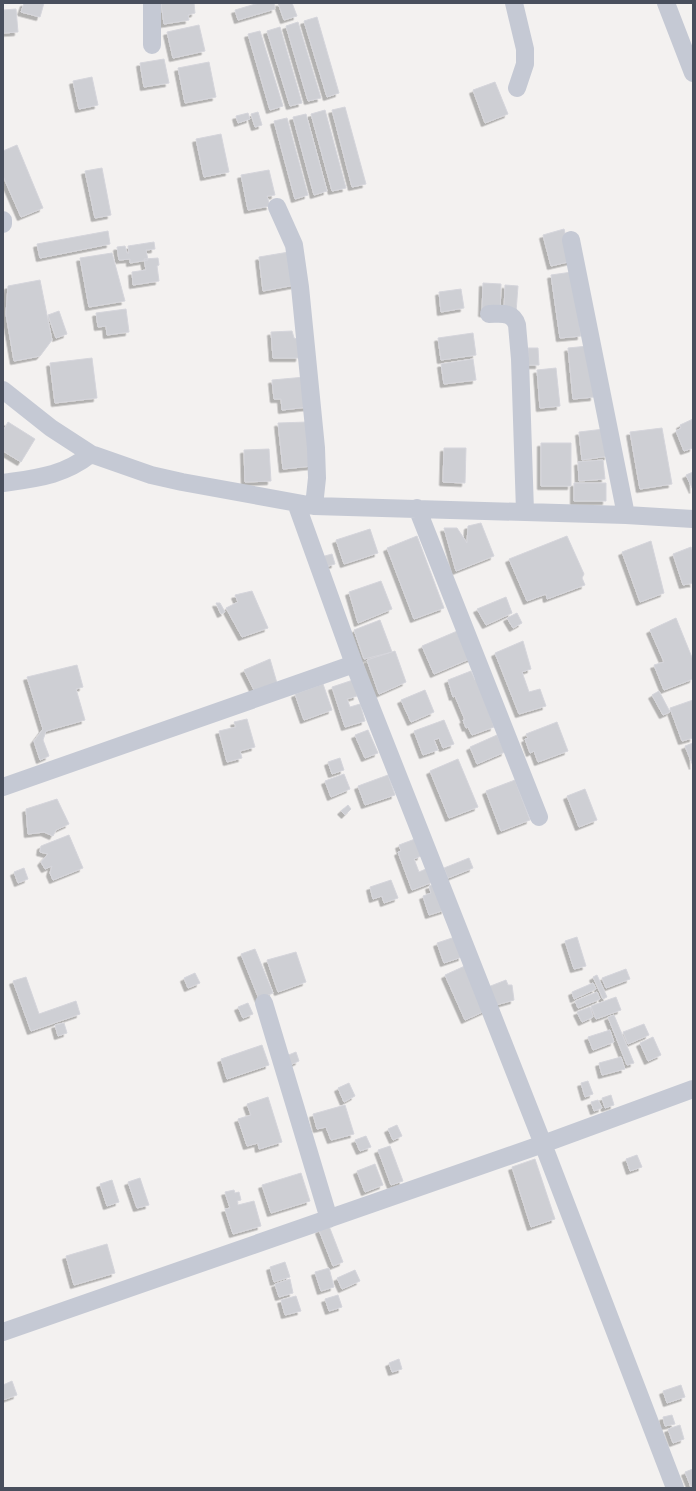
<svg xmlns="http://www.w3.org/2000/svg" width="696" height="1491" font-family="'Sofia Sans Condensed',sans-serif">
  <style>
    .building { fill: #cecfd4; stroke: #d5d5db; filter: url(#shadow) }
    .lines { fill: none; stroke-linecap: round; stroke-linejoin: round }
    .minor { stroke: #c5c9d4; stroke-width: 18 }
  </style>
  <defs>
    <filter id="shadow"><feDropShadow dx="-3.5" dy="3.5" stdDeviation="0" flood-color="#0004"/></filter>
  </defs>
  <rect width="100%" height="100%" fill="#f3f1f0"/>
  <path class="building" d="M 24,3 L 44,3 L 40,17 L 21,12 Z
    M 161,3 L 194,3 L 195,13 L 188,15 L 189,20 L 164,24 Z
    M 259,3 L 274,3 L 275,9 L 238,20 L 235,10 Z
    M 278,3 L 292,3 L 297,16 L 284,20 Z
    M 16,9 L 18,32 L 3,33 L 3,10 Z
    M 317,17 L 339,93 L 327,97 L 304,21 Z
    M 298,22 L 321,98 L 308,101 L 286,26 Z
    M 199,25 L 205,51 L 173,58 L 167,32 Z
    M 280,27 L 302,103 L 290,106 L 267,31 Z
    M 260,31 L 283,106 L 270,110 L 248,34 Z
    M 164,59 L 169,83 L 144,87 L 140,63 Z
    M 209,62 L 216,97 L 185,103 L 178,68 Z
    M 92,77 L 98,105 L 79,109 L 73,81 Z
    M 495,82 L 508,114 L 485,123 L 473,90 Z
    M 345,107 L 366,184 L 352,187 L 332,110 Z
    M 325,110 L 346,188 L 332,191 L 311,114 Z
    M 258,112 L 262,125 L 255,127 L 251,114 Z
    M 248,113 L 250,119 L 238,123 L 236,116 Z
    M 306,114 L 327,191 L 314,195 L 293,117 Z
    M 287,118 L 308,195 L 295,199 L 274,121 Z
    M 221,134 L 229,172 L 204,177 L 196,139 Z
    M 17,145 L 43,208 L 21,217 L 3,176 L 3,151 Z
    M 102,168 L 111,215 L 95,218 L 85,171 Z
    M 269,170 L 275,195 L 267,196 L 270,206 L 248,210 L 241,175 Z
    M 564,229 L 572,261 L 551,266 L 543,235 Z
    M 108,231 L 110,244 L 40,258 L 37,244 Z
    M 154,242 L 155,249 L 146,250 L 148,260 L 130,263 L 130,259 L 119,260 L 117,247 L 125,246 L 127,253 L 129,253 L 128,246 Z
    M 289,252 L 295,285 L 263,291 L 259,257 Z
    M 112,253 L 125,301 L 89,307 L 80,258 Z
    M 158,258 L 159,265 L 157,266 L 159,281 L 133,285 L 132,272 L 146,270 L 144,259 Z
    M 572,272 L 581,336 L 560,338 L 551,275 Z
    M 40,280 L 52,340 L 40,356 L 14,361 L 6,314 L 8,286 Z
    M 483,283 L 501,284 L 500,314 L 482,313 Z
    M 505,285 L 518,286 L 516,312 L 504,311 Z
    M 461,289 L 464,308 L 441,312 L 439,292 Z
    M 126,309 L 129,332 L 107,335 L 106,326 L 98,327 L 96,313 Z
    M 59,311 L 67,334 L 56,338 L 48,315 Z
    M 292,331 L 294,338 L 300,340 L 299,358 L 273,358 L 271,332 Z
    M 473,333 L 476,355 L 441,360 L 438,338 Z
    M 588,346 L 594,397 L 573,399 L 568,348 Z
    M 528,348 L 538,348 L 539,365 L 528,365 Z
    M 92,358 L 97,398 L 55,403 L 50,363 Z
    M 473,359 L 476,380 L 444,384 L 441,364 Z
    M 556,368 L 560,406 L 540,408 L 537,370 Z
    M 305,377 L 308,407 L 282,410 L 281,399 L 274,399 L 272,380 Z
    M 693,419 L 693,448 L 684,451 L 676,431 L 681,428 L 680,425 Z
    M 8,422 L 35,439 L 21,462 L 3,451 L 3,431 Z
    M 307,422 L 312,466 L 283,469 L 278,423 Z
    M 662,428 L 672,484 L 640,489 L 630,432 Z
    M 604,429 L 608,456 L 582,460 L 579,432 Z
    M 541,443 L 571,443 L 571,486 L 541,486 Z
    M 444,448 L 466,448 L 465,483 L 443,482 Z
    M 269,449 L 271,481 L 245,482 L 244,450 Z
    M 603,460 L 605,479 L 579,481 L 578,462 Z
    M 693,472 L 693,490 L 686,475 Z
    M 574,483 L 606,483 L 606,501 L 574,501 Z
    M 481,523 L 494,556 L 456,571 L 444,528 L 457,528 L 467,543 L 468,526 Z
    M 370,529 L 378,553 L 344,564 L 336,540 Z
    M 417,536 L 444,608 L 414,619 L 387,548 Z
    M 567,536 L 584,574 L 582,578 L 585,585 L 547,599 L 546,594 L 527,601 L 509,559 Z
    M 651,541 L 664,593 L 640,602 L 622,552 Z
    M 691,547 L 693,552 L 693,584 L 693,583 L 683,585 L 673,554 Z
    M 332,554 L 335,564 L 325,567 L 321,557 Z
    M 381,581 L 392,609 L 358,623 L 349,592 Z
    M 252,591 L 268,628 L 242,637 L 226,608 L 238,602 L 235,595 Z
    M 506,597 L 512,613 L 486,625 L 477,609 Z
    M 216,603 L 220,603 L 225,612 L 221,614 Z
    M 517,613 L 522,623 L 513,628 L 507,618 Z
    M 676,618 L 693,660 L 693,679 L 664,690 L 654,665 L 664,662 L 650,630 Z
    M 380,620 L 392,652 L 364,659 L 354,630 Z
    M 462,629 L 474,657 L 434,674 L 422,646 Z
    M 523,641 L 531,669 L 522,672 L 529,692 L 540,689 L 546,706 L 519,714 L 495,653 Z
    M 395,651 L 406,682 L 379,694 L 367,660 Z
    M 270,659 L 277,683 L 254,690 L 244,670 Z
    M 77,665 L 83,687 L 76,689 L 85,720 L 46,731 L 43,740 L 49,756 L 40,760 L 34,741 L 43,729 L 27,677 Z
    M 471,671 L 475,680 L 477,679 L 494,727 L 472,735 L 468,727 L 466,728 L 463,720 L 465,720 L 455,696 L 453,697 L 448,680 Z
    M 353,680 L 357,696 L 347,699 L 350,707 L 360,704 L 365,721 L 345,727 L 332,687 Z
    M 323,684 L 332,710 L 304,720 L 295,694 Z
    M 425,690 L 434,712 L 411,722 L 401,700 Z
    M 659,691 L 670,712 L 663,715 L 652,695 Z
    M 693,700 L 693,738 L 682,741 L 670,708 Z
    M 247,719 L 255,747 L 240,751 L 242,758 L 227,762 L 219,731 L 236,727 L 234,722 Z
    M 444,720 L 454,744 L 443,748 L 439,738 L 434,740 L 438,750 L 423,755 L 414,731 Z
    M 557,722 L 568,751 L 538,762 L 534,751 L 530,753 L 525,739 L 528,738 L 526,734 Z
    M 368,730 L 378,753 L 365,758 L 355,735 Z
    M 497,735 L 505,752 L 477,764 L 470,747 Z
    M 693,743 L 693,766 L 685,746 Z
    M 340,758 L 344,770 L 332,774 L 328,762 Z
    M 458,759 L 478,807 L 449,818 L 430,771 Z
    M 344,774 L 350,789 L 331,797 L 325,781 Z
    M 388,775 L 395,795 L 365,805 L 358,786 Z
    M 515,780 L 530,820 L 501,831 L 486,791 Z
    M 585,789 L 597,820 L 579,827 L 567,796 Z
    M 57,799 L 69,824 L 56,830 L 53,836 L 44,832 L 28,834 L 26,809 Z
    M 348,805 L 351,809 L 345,815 L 341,811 Z
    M 69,835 L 83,868 L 53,880 L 50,873 L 52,866 L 45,869 L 41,862 L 48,854 L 40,852 L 41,846 Z
    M 415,839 L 421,856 L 414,859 L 419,872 L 428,868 L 433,882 L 412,890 L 398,852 L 401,851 L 399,845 Z
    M 469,858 L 473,868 L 448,878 L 444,868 Z
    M 24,868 L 28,879 L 18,883 L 14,872 Z
    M 391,880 L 398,898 L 384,903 L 382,896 L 373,899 L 370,887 Z
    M 437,884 L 445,910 L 429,915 L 423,896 L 431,893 L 429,886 Z
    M 455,937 L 462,957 L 444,963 L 437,943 Z
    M 577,937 L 586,966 L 574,969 L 565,941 Z
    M 255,949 L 273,993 L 259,999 L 241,954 Z
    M 296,952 L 306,982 L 278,992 L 267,960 Z
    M 467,965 L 487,1010 L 465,1020 L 445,975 Z
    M 626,969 L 630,979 L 606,988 L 602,978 Z
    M 195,973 L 200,983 L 188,988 L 184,978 Z
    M 597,975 L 607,997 L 603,999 L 593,977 Z
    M 26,977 L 39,1014 L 76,1001 L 80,1014 L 31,1031 L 13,981 Z
    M 506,980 L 508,985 L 512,985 L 514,1000 L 496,1005 L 488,987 Z
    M 593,983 L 596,989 L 574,999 L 572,992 Z
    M 597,992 L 600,999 L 578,1008 L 575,1001 Z
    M 616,997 L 621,1010 L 596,1019 L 591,1006 Z
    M 248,1003 L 253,1014 L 243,1018 L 238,1007 Z
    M 590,1007 L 593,1017 L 582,1022 L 577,1012 Z
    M 614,1015 L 634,1063 L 627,1065 L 608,1017 Z
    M 64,1023 L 67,1033 L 58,1036 L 55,1025 Z
    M 644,1024 L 649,1035 L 628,1044 L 623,1032 Z
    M 610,1030 L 614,1042 L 593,1050 L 588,1037 Z
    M 653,1037 L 661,1055 L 648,1061 L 640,1043 Z
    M 262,1045 L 269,1065 L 227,1079 L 221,1059 Z
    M 296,1052 L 299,1061 L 290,1065 L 286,1056 Z
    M 621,1057 L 625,1069 L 602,1075 L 599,1063 Z
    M 588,1081 L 593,1094 L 585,1097 L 581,1083 Z
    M 349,1083 L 355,1096 L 344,1102 L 338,1088 Z
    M 611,1095 L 614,1105 L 605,1108 L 602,1098 Z
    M 268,1097 L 282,1142 L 259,1149 L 258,1143 L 247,1146 L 238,1119 L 251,1115 L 247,1104 Z
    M 598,1100 L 602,1108 L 594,1111 L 591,1102 Z
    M 345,1105 L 354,1134 L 331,1140 L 326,1127 L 317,1129 L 313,1114 Z
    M 397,1125 L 402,1136 L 393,1140 L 388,1129 Z
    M 366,1136 L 371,1147 L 360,1151 L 355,1140 Z
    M 390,1146 L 403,1181 L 391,1185 L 378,1150 Z
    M 637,1155 L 642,1167 L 630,1171 L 626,1159 Z
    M 535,1159 L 555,1219 L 531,1227 L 512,1167 Z
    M 375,1164 L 383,1185 L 365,1192 L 357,1171 Z
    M 301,1173 L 310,1201 L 271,1213 L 262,1185 Z
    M 140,1178 L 149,1205 L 137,1208 L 128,1182 Z
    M 112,1180 L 119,1202 L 107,1206 L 100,1184 Z
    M 234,1190 L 235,1193 L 239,1192 L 241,1200 L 237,1201 L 238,1205 L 254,1201 L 261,1226 L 233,1234 L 225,1209 L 230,1208 L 225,1192 Z
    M 329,1226 L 343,1262 L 333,1266 L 319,1230 Z
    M 107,1244 L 115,1273 L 74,1285 L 66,1256 Z
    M 285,1262 L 290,1277 L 274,1282 L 270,1267 Z
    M 329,1268 L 334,1287 L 321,1291 L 315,1272 Z
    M 355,1270 L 360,1281 L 342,1289 L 337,1278 Z
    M 290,1279 L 293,1293 L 279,1297 L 275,1284 Z
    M 338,1295 L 342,1307 L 329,1311 L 325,1299 Z
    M 296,1296 L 301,1311 L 285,1315 L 281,1300 Z
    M 399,1359 L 402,1369 L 392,1372 L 389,1363 Z
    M 12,1381 L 17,1395 L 3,1400 L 3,1385 Z
    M 681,1385 L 685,1397 L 667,1403 L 663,1391 Z
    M 672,1415 L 675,1424 L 665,1426 L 663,1417 Z
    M 680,1425 L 684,1439 L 673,1443 L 668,1429 Z
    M 693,1469 L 693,1486 L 691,1487 L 685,1472 Z"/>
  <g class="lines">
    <path class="minor" d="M 152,3 L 152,45
      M 514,3 L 525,49 L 525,64 L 517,88
      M 666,3 L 693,73
      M 277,207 L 294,245 L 300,287 L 316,448 L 317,478 L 314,506
      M 3,220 L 3,224
      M 571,240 L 626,515
      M 489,314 C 500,314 513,311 517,325 L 520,359 L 525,511
      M 3,390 L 51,428 L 91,454 L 151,475 L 182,482 L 314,506 L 626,515 L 693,519
      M 3,483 C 37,478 63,476 91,454
      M 296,503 L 354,664 L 543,1144 L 675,1488
      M 417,508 L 539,817
      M 3,787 L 354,664
      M 264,1003 L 329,1219
      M 3,1332 L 543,1144 L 693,1089"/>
  </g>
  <rect width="696" height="1491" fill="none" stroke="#494f5d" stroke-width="8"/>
</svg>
